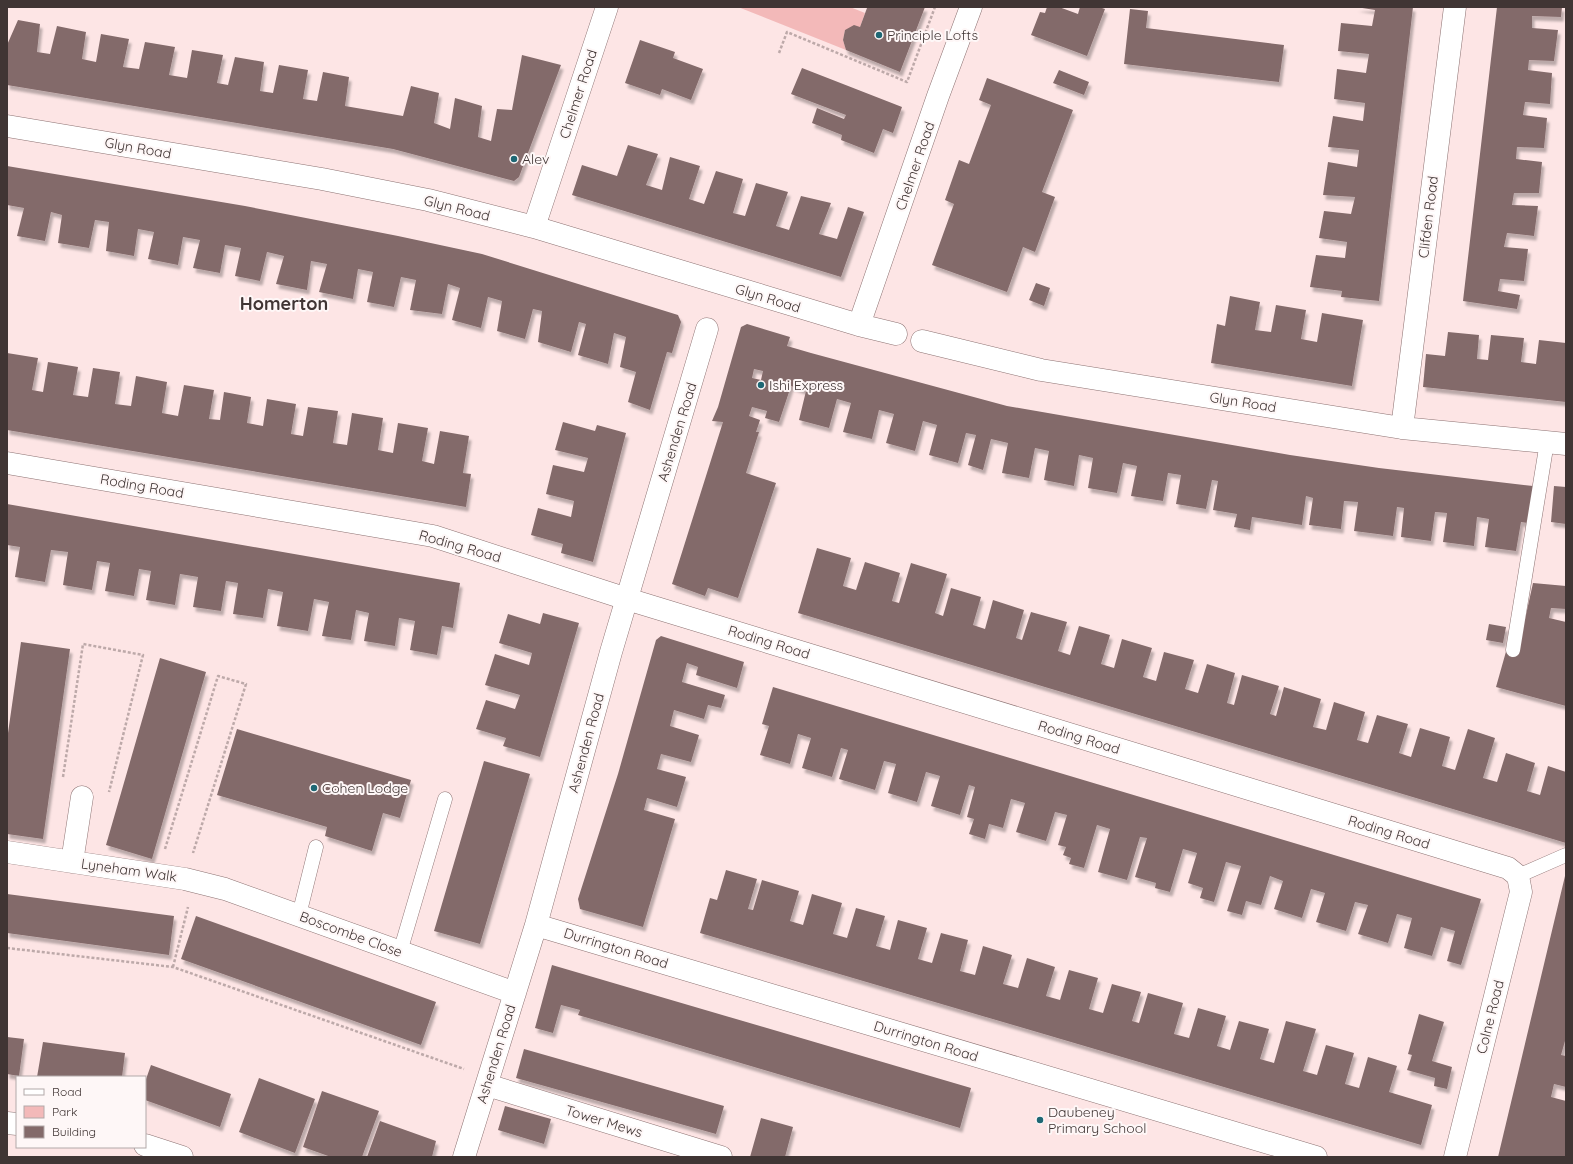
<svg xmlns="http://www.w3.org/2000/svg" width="1573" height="1164" font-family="Quicksand,sans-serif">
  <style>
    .green { fill: #f3b9b9 }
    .building { fill: #836a6a; fill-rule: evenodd; filter: url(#shadow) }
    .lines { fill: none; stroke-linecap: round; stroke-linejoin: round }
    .lane-casing { stroke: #8d7373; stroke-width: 15 }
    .street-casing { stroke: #8d7373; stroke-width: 23 }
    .path { stroke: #bda9a9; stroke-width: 2.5; stroke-dasharray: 3 2; stroke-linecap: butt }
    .lane { stroke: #fff; stroke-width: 14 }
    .street { stroke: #fff; stroke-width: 22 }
    .poi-dot { fill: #1e6774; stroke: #fef7f7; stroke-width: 1.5 }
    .labels { text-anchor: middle; stroke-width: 4; stroke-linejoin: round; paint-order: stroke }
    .poi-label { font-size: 14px; fill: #403534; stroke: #fef7f7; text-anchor: start }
    .street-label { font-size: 14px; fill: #403534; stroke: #fef7f7 }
    .district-label { font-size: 18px; font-weight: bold; fill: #403534; stroke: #fef7f7 }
  </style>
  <defs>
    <filter id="shadow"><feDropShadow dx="2.5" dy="4.5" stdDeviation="1" flood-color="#0004"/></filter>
  </defs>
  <rect width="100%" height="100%" fill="#fde5e5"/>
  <path class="green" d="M 738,7 L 850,7 L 865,13 L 860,27 L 845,30 L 843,40 L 846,50 Z"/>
  <path class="building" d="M 864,7 L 925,7 L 900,72 L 846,50 L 843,40 L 845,30 L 854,25 L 860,27 L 867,8 Z
    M 1047,7 L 1059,7 L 1078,14 L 1080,7 L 1099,7 L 1105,9 L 1087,56 L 1031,35 L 1040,12 L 1045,13 Z
    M 1356,7 L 1413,7 L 1379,301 L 1341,297 L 1342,291 L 1310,287 L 1316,255 L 1345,258 L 1347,242 L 1319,238 L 1324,211 L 1351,214 L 1355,197 L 1323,195 L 1328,162 L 1357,167 L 1359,150 L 1328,147 L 1333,116 L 1363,121 L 1365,103 L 1334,99 L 1337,69 L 1366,73 L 1369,54 L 1338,51 L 1341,23 L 1372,26 L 1375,10 Z
    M 1497,7 L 1562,7 L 1561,17 L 1532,16 L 1532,28 L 1558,30 L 1554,61 L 1529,60 L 1528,70 L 1552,73 L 1550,104 L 1525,102 L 1523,115 L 1547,118 L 1544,148 L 1517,147 L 1516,159 L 1542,162 L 1539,193 L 1514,193 L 1512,205 L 1538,206 L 1534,236 L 1507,233 L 1504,247 L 1528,249 L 1524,281 L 1500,279 L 1498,291 L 1520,295 L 1517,309 L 1463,301 Z
    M 1130,9 L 1148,11 L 1146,28 L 1284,45 L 1279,82 L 1124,64 Z
    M 18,20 L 40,24 L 37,52 L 50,54 L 57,26 L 86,32 L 82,59 L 96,62 L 101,34 L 129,39 L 123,67 L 139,69 L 145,42 L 175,47 L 169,75 L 187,78 L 192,50 L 223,55 L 217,83 L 228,85 L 235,57 L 264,62 L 260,91 L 273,93 L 279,65 L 308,70 L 303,99 L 317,101 L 323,72 L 349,77 L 345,106 L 403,116 L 411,86 L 439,93 L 434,123 L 450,129 L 455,98 L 482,106 L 478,137 L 491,141 L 497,109 L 512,110 L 522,55 L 561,65 L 519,177 L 514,181 L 393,149 L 7,85 L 7,45 Z
    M 640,40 L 675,52 L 673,58 L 703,69 L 691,100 L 662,89 L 660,95 L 625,83 Z
    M 802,68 L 902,107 L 893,133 L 883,129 L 874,153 L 841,140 L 842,135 L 812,123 L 817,108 L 844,119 L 846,115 L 791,94 Z
    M 1059,70 L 1089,82 L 1084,95 L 1053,83 Z
    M 987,78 L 1073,110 L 1042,192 L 1055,197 L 1035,252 L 1023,247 L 1007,292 L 932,265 L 954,204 L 945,200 L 959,160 L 969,164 L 991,105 L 979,100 Z
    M 628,145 L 658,154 L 646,185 L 662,190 L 670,157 L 700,166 L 689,199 L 704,204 L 716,171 L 743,179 L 733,213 L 745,216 L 756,183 L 788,192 L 776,226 L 789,230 L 801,196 L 831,203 L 819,234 L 837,239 L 848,207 L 864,212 L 841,277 L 572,195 L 582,165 L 617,176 Z
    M 7,166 L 245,206 L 398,236 L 482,254 L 678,315 L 681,322 L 672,353 L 667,352 L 650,410 L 628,402 L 636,372 L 620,367 L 626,337 L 614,333 L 608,364 L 578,355 L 586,324 L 579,322 L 571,352 L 538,342 L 542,311 L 533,309 L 525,339 L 497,331 L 502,301 L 488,297 L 481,328 L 452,320 L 460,288 L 448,284 L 442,314 L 410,310 L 416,280 L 401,277 L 394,307 L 367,302 L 373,272 L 358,269 L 353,299 L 319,292 L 327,264 L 311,261 L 307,290 L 276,284 L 284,256 L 267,252 L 260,281 L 235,276 L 241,248 L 225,245 L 220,273 L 193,268 L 200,240 L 183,237 L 178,265 L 148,259 L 154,232 L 138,229 L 134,256 L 106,251 L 109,222 L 95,220 L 89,248 L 58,243 L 62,215 L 51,212 L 45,241 L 17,236 L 24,208 L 7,205 Z
    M 1036,283 L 1050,288 L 1044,306 L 1029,300 Z
    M 1230,296 L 1260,302 L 1255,330 L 1271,332 L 1276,305 L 1306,310 L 1301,339 L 1317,342 L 1322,313 L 1363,320 L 1352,386 L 1211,363 L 1217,324 L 1225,326 Z
    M 747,324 L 790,337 L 787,346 L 811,353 L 1007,406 L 1290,455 L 1379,468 L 1533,486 L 1528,523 L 1521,522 L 1516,551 L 1485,547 L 1489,519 L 1477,517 L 1474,546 L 1443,542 L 1447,513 L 1435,512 L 1431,541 L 1401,537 L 1404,508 L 1397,507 L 1393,536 L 1354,531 L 1358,502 L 1344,501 L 1341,529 L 1309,525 L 1313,498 L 1306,496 L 1302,525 L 1252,517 L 1250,530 L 1234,527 L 1237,514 L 1213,510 L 1218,481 L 1212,480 L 1206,509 L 1176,504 L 1181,475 L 1168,473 L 1163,501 L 1131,496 L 1137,466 L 1123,463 L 1117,493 L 1088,488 L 1093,458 L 1079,455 L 1074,486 L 1044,480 L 1049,451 L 1035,448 L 1029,478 L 1002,473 L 1008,443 L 991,439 L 983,470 L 968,465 L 976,435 L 966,433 L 958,463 L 929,455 L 937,425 L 923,421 L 915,451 L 886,443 L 894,414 L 879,410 L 872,439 L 843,432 L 851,403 L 837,399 L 829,428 L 799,420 L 806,391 L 791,386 L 779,422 L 765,418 L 767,411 L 752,407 L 749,416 L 760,420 L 756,432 L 759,432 L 746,473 L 776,483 L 738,598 L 708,588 L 705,596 L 672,584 L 723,422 L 712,421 L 718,407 L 741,327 ZM 754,369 L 763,371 L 761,380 L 752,378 Z
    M 1448,332 L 1479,335 L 1477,359 L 1488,360 L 1491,335 L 1524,338 L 1521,362 L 1536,364 L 1539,340 L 1566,343 L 1566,402 L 1423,387 L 1426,354 L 1445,356 Z
    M 7,353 L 38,358 L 32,390 L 43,392 L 48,362 L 78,367 L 73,395 L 88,397 L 93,368 L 120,372 L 115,404 L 131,406 L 136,376 L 167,382 L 162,413 L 178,416 L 184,385 L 214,390 L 209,419 L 220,420 L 224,392 L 251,397 L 247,423 L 263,426 L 267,399 L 296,404 L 291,434 L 303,436 L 308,407 L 338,411 L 333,443 L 347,445 L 352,413 L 383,418 L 378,450 L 393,453 L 398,423 L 428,428 L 422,461 L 434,464 L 440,431 L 469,436 L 463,473 L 471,474 L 466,507 L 7,430 Z
    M 563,422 L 595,431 L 597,425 L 626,433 L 593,562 L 561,553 L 563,544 L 531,535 L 538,508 L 571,517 L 574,501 L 546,494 L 553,465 L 584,472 L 588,458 L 555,450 Z
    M 1554,486 L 1566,487 L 1566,524 L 1551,522 Z
    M 7,504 L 460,583 L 453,628 L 442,626 L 437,655 L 410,650 L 415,621 L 399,618 L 395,646 L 364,641 L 369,613 L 356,610 L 351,640 L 322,636 L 329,602 L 314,599 L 308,631 L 277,626 L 283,592 L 268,589 L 263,618 L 233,614 L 238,583 L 226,581 L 221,611 L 193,607 L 198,577 L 180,574 L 175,605 L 146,600 L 151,571 L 139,569 L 134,596 L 105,591 L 110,563 L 97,561 L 92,590 L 63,585 L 68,552 L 51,550 L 45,582 L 15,577 L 20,547 L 7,545 Z
    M 817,548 L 851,558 L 843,586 L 856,590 L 865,562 L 900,573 L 892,601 L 899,603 L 911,563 L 947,574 L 935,613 L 943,616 L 951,588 L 981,597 L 973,625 L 985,629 L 993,600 L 1024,610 L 1016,638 L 1022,640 L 1031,612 L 1067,622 L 1058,651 L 1070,655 L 1079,626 L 1110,635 L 1101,664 L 1114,668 L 1122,639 L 1152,648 L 1143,677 L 1156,681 L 1164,652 L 1194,660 L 1185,689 L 1198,693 L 1207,664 L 1235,673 L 1227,703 L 1234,705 L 1242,675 L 1279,686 L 1270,714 L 1276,716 L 1284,687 L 1321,699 L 1313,727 L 1326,730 L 1334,702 L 1365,712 L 1357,740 L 1368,743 L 1377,715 L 1408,724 L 1399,753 L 1411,757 L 1420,728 L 1450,737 L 1442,766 L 1455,770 L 1468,729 L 1495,738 L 1483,778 L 1497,782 L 1506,753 L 1535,763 L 1527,791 L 1540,795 L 1548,766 L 1566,772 L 1566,843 L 798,613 Z
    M 1533,583 L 1566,586 L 1566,609 L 1551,608 L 1549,618 L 1566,622 L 1566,706 L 1496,687 L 1507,648 L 1518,651 Z
    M 543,613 L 579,623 L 540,757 L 503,746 L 506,738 L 476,729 L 486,700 L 515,709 L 520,695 L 485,685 L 495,654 L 529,665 L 532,653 L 499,643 L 508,614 L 540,624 Z
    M 1489,624 L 1506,627 L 1503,643 L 1486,640 Z
    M 661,636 L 744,662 L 737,688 L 696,675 L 698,667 L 687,663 L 682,682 L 725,695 L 721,708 L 708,705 L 704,719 L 674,710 L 670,726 L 699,735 L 691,762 L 661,754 L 657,769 L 686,777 L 677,807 L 647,798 L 644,810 L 675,819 L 643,927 L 580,909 L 578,899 L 618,774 L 656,640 Z
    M 21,642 L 70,649 L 43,839 L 7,834 L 7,740 Z
    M 160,658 L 206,672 L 152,859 L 106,845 Z
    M 773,687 L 1481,899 L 1461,965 L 1447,961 L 1455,931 L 1441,927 L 1432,956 L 1404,948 L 1412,918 L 1397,914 L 1388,943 L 1358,934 L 1368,905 L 1355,902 L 1346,931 L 1316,922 L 1325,893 L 1311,889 L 1302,918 L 1274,909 L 1283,881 L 1270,876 L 1261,905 L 1246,901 L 1242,915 L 1227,911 L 1241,866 L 1226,862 L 1214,902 L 1200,898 L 1203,888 L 1188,883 L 1197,853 L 1183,849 L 1170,892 L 1155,888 L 1156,883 L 1135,877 L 1147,838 L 1140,837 L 1127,880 L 1098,872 L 1110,829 L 1097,825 L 1084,868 L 1069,864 L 1071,858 L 1063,855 L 1066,847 L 1058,845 L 1067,815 L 1055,812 L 1046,841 L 1016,832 L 1025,803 L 1011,799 L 1003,828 L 989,824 L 985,839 L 969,834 L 974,819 L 967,817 L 975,787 L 969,785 L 960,815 L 931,806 L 940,776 L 926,772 L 917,802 L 888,793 L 896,764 L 884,761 L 875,790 L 839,779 L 848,750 L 841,748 L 832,777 L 802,768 L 811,738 L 798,734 L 790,764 L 760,755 L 769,726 L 762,724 Z
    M 237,729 L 411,780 L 400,818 L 383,813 L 372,851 L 325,836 L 327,827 L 217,795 Z
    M 484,761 L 530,774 L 480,944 L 434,931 Z
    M 726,870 L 757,879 L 748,909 L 753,910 L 762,880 L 799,891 L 790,921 L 803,925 L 812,894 L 842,903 L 833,934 L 847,938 L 856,908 L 885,916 L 876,946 L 890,950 L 898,920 L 927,928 L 918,959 L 932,963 L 941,933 L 968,940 L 960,971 L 975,975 L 983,946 L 1012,955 L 1003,984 L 1018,988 L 1027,958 L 1055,967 L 1046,996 L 1060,1000 L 1069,970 L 1098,978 L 1089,1009 L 1103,1013 L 1112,984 L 1141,992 L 1132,1021 L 1139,1023 L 1148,993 L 1183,1003 L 1174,1034 L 1189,1038 L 1198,1008 L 1226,1016 L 1217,1046 L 1230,1050 L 1239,1021 L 1269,1029 L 1260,1059 L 1274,1063 L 1286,1021 L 1316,1029 L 1303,1071 L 1317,1075 L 1326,1045 L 1354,1053 L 1345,1084 L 1359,1088 L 1368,1057 L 1397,1066 L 1389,1092 L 1432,1105 L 1421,1145 L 700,933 L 710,898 L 717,900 Z
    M 1565,876 L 1566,1041 L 1565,1041 L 1561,1055 L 1566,1056 L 1566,1087 L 1554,1084 L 1551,1097 L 1566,1101 L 1566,1157 L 1498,1157 Z
    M 7,894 L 174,916 L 169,955 L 7,933 Z
    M 196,916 L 436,1002 L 421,1045 L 181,959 Z
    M 552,965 L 971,1088 L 960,1128 L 578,1015 L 580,1010 L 561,1005 L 553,1033 L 535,1028 Z
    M 1419,1014 L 1444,1022 L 1432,1061 L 1452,1067 L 1447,1089 L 1434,1086 L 1435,1078 L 1407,1070 L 1412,1055 L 1408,1054 Z
    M 7,1037 L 24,1039 L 19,1076 L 7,1074 Z
    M 43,1042 L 125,1053 L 122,1077 L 37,1077 Z
    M 524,1049 L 724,1106 L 716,1134 L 516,1078 Z
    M 151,1065 L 231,1094 L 220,1127 L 145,1100 L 145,1082 Z
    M 259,1078 L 315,1099 L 295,1153 L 239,1132 Z
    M 322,1091 L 379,1111 L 362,1157 L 331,1157 L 303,1147 Z
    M 505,1106 L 551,1119 L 544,1144 L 498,1130 Z
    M 761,1118 L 793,1127 L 785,1157 L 750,1157 Z
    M 380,1121 L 436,1141 L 432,1157 L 367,1157 Z"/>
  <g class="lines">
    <defs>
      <path id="lane" d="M 1513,650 L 1547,442
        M 1518,876 L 1566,855
        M 299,915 L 316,847
        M 400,952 L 445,799"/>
      <path id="street" d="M 7,126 L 322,179 L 428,200 L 534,227 L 859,325 L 896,334
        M 534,227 L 607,7
        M 859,325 L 938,96 L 971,7
        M 922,341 L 1041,370 L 1402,428 L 1566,444
        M 1402,428 L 1455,7
        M 7,463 L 433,536 L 627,599 L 1508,868 L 1518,876 L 1521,892 L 1455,1157
        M 7,852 L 185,879 L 225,889 L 515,993
        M 72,862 L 82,797
        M 536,925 L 1316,1157
        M 487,1085 L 721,1157
        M 7,1123 L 17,1124
        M 145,1145 L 182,1157
        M 464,1157 L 536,925 L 611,652 L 707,329"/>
    </defs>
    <use href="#lane" class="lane-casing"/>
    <use href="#street" class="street-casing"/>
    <path class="path" d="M 779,53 L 787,32 L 907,82 L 935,7
      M 63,777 L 83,644 L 143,655 L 109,792
      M 165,849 L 218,676 L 246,684 L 193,853
      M 7,948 L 173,967 L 464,1069
      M 173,967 L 188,907"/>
    <use href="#lane" class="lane"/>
    <use href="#street" class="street"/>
  </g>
  <g class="poi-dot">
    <circle cx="879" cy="35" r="4"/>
    <circle cx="514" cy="159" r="4"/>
    <circle cx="761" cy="385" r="4"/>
    <circle cx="314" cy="788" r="4"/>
    <circle cx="1040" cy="1120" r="4"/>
  </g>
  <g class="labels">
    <g class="poi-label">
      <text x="887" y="40">Principle Lofts</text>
      <text x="522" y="164">Alev</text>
      <text x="769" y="390">Ishi Express</text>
      <text x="322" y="793">Cohen Lodge</text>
      <text x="1048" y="1117">Daubeney<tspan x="1048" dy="16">Primary School</tspan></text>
    </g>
    <g class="street-label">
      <text transform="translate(578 94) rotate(-72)" y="5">Chelmer Road</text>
      <text transform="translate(138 148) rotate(10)" y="5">Glyn Road</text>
      <text transform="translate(915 166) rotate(-71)" y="5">Chelmer Road</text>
      <text transform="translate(457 208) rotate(14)" y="5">Glyn Road</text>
      <text transform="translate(1428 217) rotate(-83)" y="5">Clifden Road</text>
      <text transform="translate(768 298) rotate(17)" y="5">Glyn Road</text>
      <text transform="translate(1243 402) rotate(9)" y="5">Glyn Road</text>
      <text transform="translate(677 432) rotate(-73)" y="5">Ashenden Road</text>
      <text transform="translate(142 486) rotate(10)" y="5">Roding Road</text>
      <text transform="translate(460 546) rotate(16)" y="5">Roding Road</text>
      <text transform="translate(769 642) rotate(17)" y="5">Roding Road</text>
      <text transform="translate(1079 737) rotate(17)" y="5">Roding Road</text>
      <text transform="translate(586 743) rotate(-75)" y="5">Ashenden Road</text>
      <text transform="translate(1389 832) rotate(17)" y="5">Roding Road</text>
      <text transform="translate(129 870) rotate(8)" y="5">Lyneham Walk</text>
      <text transform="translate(351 934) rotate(20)" y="5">Boscombe Close</text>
      <text transform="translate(616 948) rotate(17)" y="5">Durrington Road</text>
      <text transform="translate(1490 1017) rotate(-76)" y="5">Colne Road</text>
      <text transform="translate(926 1041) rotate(17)" y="5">Durrington Road</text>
      <text transform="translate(496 1054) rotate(-73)" y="5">Ashenden Road</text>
      <text transform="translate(604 1121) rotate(17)" y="5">Tower Mews</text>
    </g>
    <g class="district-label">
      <text x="284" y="310">Homerton</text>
    </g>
  </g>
  <rect width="1573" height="1164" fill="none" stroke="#403534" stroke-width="16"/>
  <rect x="16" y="1076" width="130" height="72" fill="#fef7f7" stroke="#b2a9a9"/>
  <rect x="24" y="1089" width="20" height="6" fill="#ffffff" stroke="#b2a9a9"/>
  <text x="52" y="1096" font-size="12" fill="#403534">Road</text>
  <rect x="24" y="1106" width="20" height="12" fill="#f3b9b9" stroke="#b2a9a9"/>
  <text x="52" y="1116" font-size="12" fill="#403534">Park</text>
  <rect x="24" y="1126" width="20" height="12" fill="#836a6a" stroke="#b2a9a9"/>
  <text x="52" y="1136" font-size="12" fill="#403534">Building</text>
</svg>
